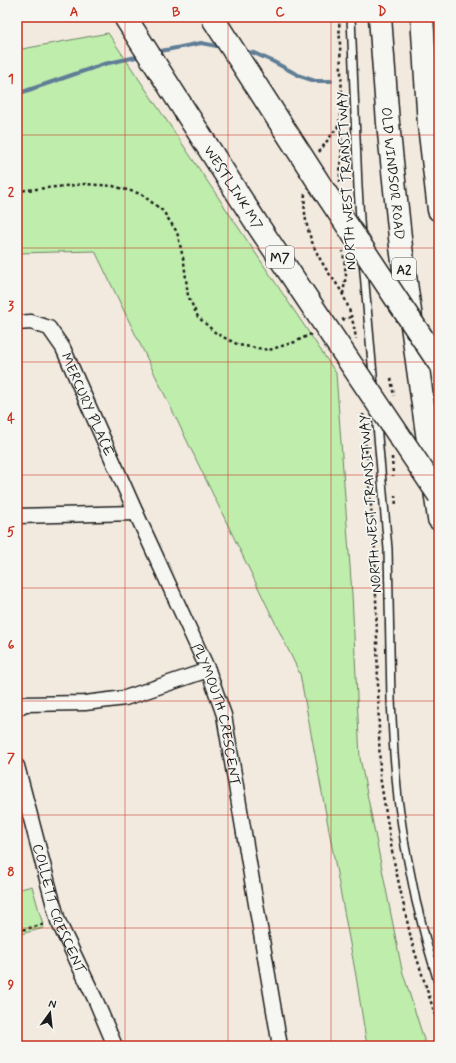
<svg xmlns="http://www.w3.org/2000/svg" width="456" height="1063" font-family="Mynerve,sans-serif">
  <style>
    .green { fill: #beedac; stroke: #6d8464 }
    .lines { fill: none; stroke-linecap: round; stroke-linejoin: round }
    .stream { stroke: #5e7d96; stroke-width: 4 }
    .lane-casing { stroke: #1c1c1c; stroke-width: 10 }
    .street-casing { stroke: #1c1c1c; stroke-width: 17 }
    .highway-casing { stroke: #1c1c1c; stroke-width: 25 }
    .path { stroke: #1c1c1c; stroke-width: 2.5; stroke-dasharray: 3 3; stroke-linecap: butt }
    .lane { stroke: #f6f6f2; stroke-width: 7 }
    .street { stroke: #f6f6f2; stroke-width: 14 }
    .highway { stroke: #f6f6f2; stroke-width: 22 }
    .highway-bridge-casing { stroke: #1c1c1c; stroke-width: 25; stroke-linecap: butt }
    .highway-bridge { stroke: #f6f6f2; stroke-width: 22 }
    .grid { fill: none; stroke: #c8321e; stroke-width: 1; stroke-opacity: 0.55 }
    .labels { text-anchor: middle; stroke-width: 3.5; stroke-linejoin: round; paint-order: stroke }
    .shield { fill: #f6f6f2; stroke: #5d5d5c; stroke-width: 1 }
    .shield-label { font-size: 13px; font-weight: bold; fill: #1c1c1c }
    .street-label { font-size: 14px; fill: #1c1c1c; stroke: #f6f6f2 }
    .neatline { fill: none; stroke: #c8321e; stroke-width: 1.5 }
    .grid-label { font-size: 13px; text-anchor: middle; font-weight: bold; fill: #c8321e }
  </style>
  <rect width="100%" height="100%" fill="#f2eadf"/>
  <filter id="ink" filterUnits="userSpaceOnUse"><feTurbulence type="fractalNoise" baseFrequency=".025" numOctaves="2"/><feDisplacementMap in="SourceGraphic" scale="8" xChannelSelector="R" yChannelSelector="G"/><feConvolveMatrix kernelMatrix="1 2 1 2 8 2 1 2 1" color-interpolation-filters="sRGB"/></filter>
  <g filter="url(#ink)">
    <path class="green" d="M 108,33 L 336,373 L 352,594 L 360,758 L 402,970 L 426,1046 L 367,1046 L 356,976 L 300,674 L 95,251 L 17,253 L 17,50 Z
      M 32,886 L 44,928 L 17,935 L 17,890 Z"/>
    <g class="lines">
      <path class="stream" d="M 242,51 L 254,53 L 272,61 L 300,76 L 315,81 L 331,81
        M 156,52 L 201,43 L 222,47
        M 17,94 L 104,64 L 141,56"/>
      <defs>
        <path id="lane" d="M 351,17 L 358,187 L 361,235
          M 363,261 L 374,386
          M 376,414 L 388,549 L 391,700 L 394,754 L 398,799 L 405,846 L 416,901 L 427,944 L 439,985"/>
        <g id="street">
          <path id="s1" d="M 17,323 L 31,322 L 49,328 L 63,348 L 136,513 L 208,670 L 224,715 L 280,1046"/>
          <path d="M 17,516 L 136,513"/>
          <path d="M 17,709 L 24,704 L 85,703 L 125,698 L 208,670"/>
          <path id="s2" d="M 17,766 L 58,921 L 96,1001 L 115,1046"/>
        </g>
        <g id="highway">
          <path id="s3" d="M 380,17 L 388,123 L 401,247 L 439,519"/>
          <path d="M 422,17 L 429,125 L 439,210"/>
        </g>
      </defs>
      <use href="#lane" class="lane-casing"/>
      <use href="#street" class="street-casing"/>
      <use href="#highway" class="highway-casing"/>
      <path class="path" d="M 338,126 C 345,144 339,164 340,182
        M 319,152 L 338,126 L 341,114 L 342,99 L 339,17
        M 17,191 L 85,184 L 113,186 L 141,194 L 163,211 L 177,232 L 184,262 L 188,296 L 198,317 L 217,334 L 239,345 L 269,350 L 295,342 L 311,334
        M 305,194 C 302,221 312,247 326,269 C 332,278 339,286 343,295 C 350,309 354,324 356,339
        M 343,294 L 346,275 L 343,251
        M 342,320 L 351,317
        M 391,378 L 394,396
        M 363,414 L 375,552 L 380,776 L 393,857 L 412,943 L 439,1027
        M 392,457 L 393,476
        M 395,495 L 396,506
        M 17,931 L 46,924"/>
      <use href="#lane" class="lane"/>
      <use href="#street" class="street"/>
      <use href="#highway" class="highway"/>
      <defs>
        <g id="highway-bridge">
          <path id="s4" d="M 125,17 L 259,227 L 439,495"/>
          <path d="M 212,17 L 321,186 L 439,363"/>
        </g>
      </defs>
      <use href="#highway-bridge" class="highway-bridge-casing"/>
      <use href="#highway-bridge" class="highway-bridge"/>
    </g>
  </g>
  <path class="grid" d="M 125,17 L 125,1046M 228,17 L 228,1046M 331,17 L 331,1046M 17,135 L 439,135M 17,248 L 439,248M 17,362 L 439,362M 17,475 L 439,475M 17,588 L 439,588M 17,701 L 439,701M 17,815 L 439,815M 17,928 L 439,928"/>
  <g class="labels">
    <g class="shield">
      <rect x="266" y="246" width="28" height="22" rx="3"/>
      <rect x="392" y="258" width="24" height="22" rx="3"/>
    </g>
    <g class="shield-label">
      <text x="280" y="262">M7</text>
      <text x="404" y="274">A2</text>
    </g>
    <g class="street-label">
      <text dy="5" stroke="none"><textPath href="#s3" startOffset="157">OLD WINDSOR ROAD</textPath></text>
      <text transform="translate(346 181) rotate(-93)" y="5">NORTH WEST TRANSITWAY</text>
      <text dy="5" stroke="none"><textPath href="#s4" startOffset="202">WESTLINK M7</textPath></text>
      <text dy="5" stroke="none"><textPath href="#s1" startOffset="119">MERCURY PLACE</textPath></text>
      <text transform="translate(370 504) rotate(-94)" y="5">NORTH WEST TRANSITWAY</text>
      <text dy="5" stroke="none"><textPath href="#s1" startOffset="456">PLYMOUTH CRESCENT</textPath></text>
      <text dy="5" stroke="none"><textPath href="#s2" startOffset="149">COLLETT CRESCENT</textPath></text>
    </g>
  </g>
  <rect width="456" height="1063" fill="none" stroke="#f6f6f2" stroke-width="44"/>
  <g transform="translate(50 1013) rotate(15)" stroke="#f6f6f2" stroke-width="3" paint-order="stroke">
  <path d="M0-3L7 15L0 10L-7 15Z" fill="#1c1c1c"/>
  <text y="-6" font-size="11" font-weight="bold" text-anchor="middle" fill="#1c1c1c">N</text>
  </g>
  <rect x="22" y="22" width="412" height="1019" class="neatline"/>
  <g class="grid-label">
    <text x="74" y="16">A</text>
    <text x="176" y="16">B</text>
    <text x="280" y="16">C</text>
    <text x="382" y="16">D</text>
    <text x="11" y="83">1</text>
    <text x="11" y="196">2</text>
    <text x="11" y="310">3</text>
    <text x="11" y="423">4</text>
    <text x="11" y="536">5</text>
    <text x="11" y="649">6</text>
    <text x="11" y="762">7</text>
    <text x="11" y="876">8</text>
    <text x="11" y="989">9</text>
  </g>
</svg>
